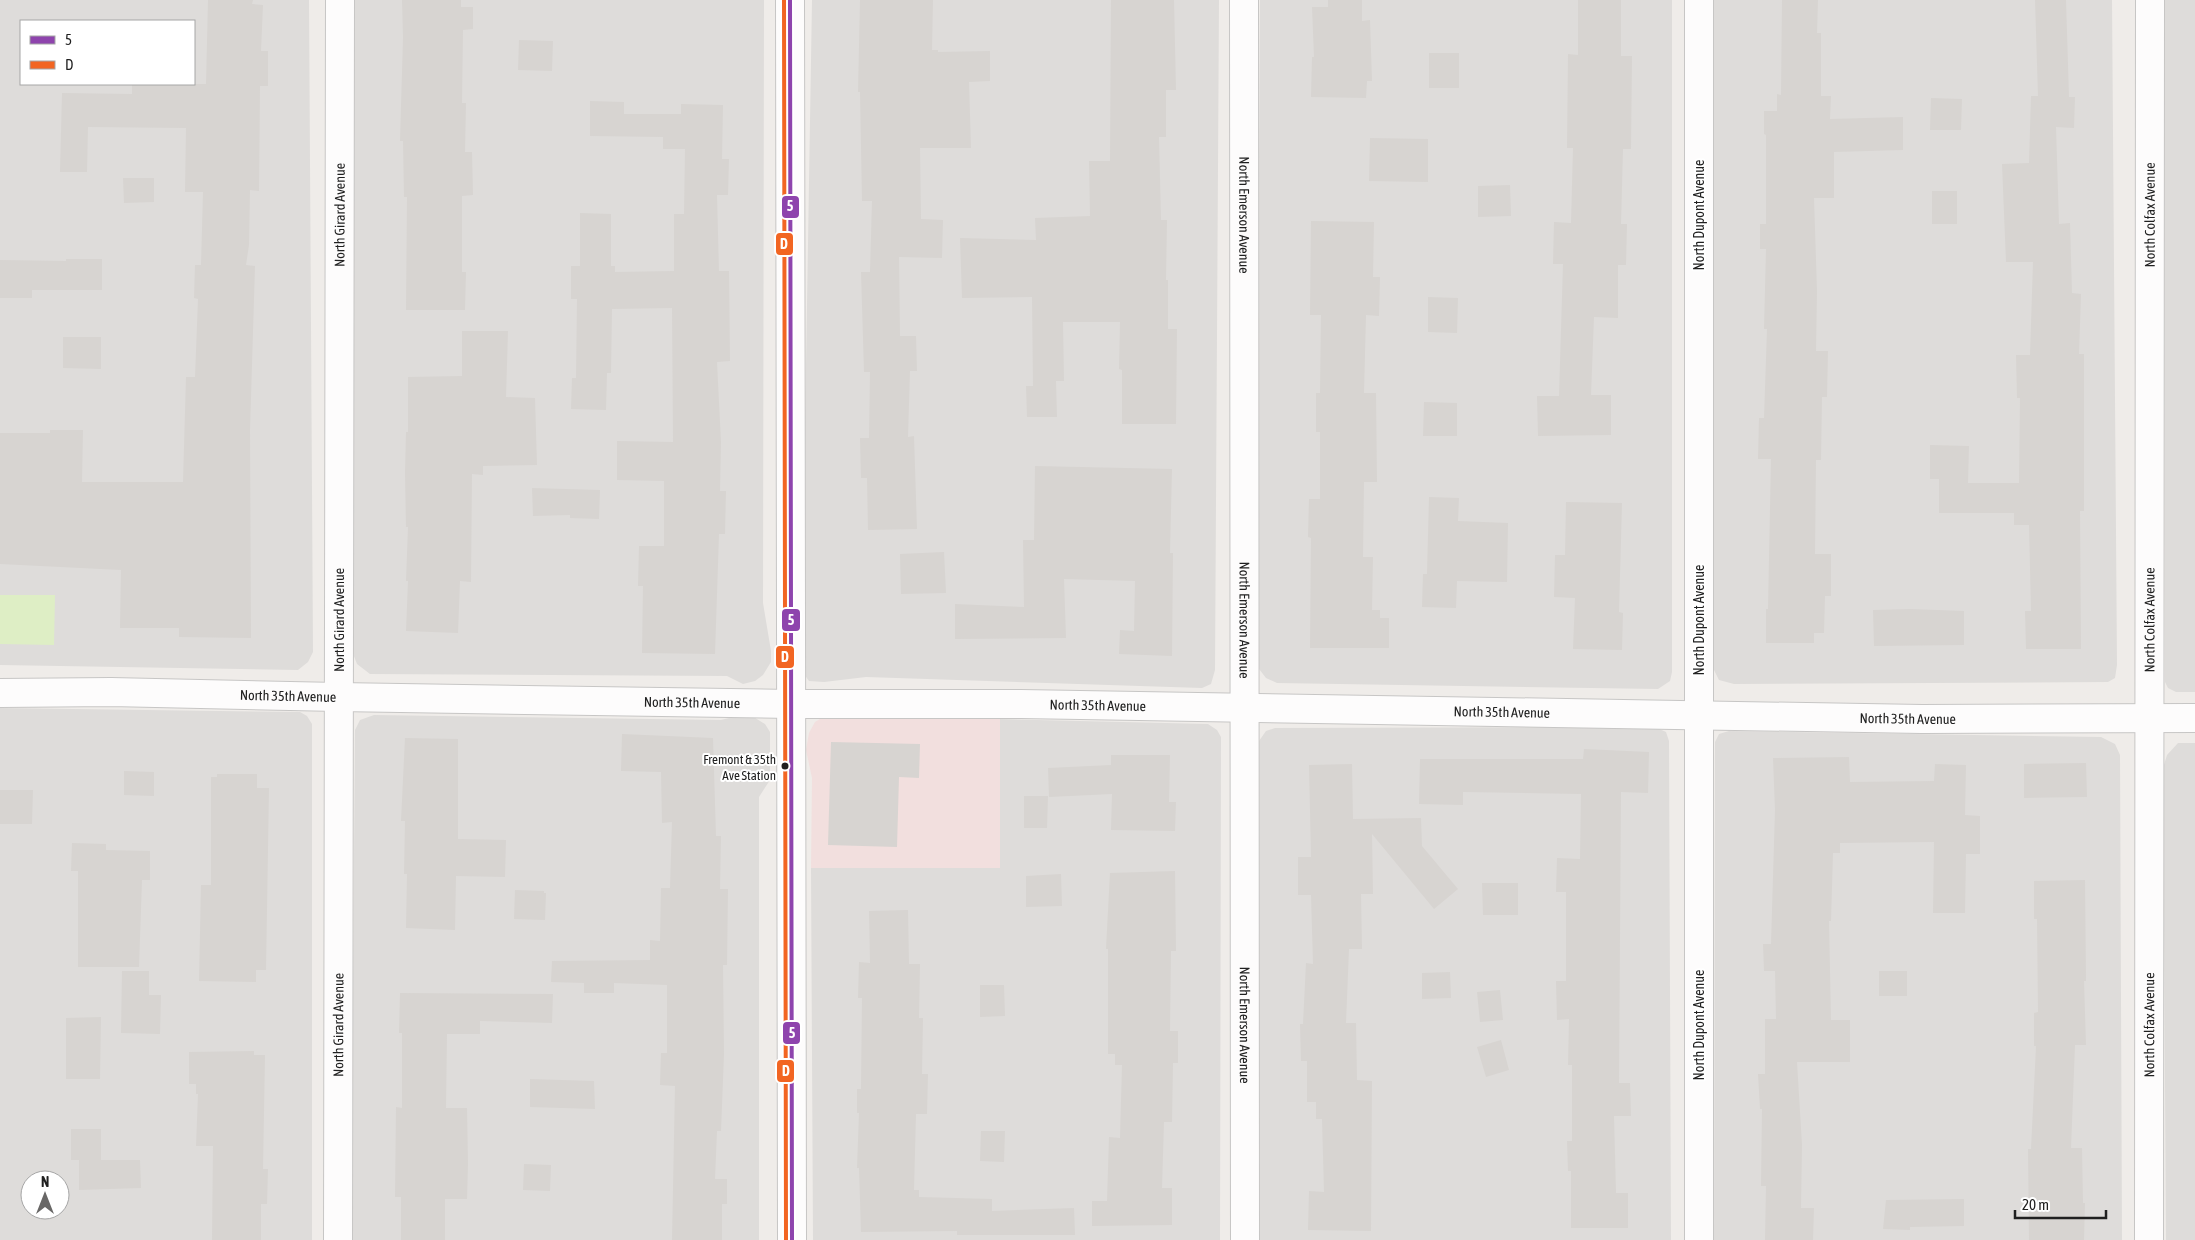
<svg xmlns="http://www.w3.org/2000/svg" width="2195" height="1240" font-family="'Asap Condensed',sans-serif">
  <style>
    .residential { fill: #dedcda; fill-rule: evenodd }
    .commercial { fill: #f2dfde }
    .grass { fill: #deeec5 }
    .building { fill: #d7d4d1 }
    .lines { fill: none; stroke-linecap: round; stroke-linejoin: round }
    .minor-casing { stroke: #c7c6c5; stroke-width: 30 }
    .minor { stroke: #fdfcfc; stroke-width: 28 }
    .bus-1-casing { stroke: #fff; stroke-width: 8 }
    .bus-2-casing { stroke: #fff; stroke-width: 8 }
    .bus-1 { stroke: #8e44ad; stroke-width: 4 }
    .bus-2 { stroke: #f26522; stroke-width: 4 }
    .bus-dot { fill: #202020; stroke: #fff; stroke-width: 2 }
    .labels { text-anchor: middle; stroke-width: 4; stroke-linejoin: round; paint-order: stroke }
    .bus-label { font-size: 13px; fill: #202020; stroke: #fff; text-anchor: end }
    .street-label { font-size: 14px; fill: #202020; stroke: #fff }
    .line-badge { stroke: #fff; stroke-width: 2 }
    .badge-label { font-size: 14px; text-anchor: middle; font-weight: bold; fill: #fff }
  </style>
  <rect width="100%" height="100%" fill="#efece9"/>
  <path class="residential" d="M 0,0 L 309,0 L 313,652 L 308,662 L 298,670 L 0,665 ZM 21,21 L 194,21 L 194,84 L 21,84 Z
    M 353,0 L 764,0 L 763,603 L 771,651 L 771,662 L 763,675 L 755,681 L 743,684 L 727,676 L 370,674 L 357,664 L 352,651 Z
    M 812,0 L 1219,0 L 1215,670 L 1211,684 L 1202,688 L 866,677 L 824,682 L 809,681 L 801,670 Z
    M 1260,0 L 1672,0 L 1672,672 L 1670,681 L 1658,689 L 1277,683 L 1266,678 L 1256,665 Z
    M 1710,0 L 2112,0 L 2117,665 L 2115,678 L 2108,682 L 1734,684 L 1719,680 L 1714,670 Z
    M 2164,0 L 2195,0 L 2195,692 L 2176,692 L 2168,688 L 2165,682 Z
    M 0,708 L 300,712 L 307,716 L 312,724 L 312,1240 L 0,1240 ZM 30,1180 L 60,1180 L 60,1210 L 30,1210 Z
    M 374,715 L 721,720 L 741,715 L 752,716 L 765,724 L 770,732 L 770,780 L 759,797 L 759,1240 L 351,1240 L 355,730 L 360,720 Z
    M 1000,719 L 1208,724 L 1217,730 L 1221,737 L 1220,1240 L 813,1240 L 811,868 L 1000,868 Z
    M 1655,727 L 1666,732 L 1669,741 L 1671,1240 L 1258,1240 L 1259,741 L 1266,731 L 1275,728 Z
    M 1729,731 L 2101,737 L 2115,744 L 2120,755 L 2122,1240 L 1714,1240 L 1715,742 L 1719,734 Z
    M 2178,743 L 2195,743 L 2195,1240 L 2166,1240 L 2163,768 L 2167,755 Z"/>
  <path class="commercial" d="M 825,716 L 1000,719 L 1000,868 L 811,868 L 812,778 L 806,750 L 809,733 L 815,722 Z"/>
  <path class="grass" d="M 0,595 L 55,595 L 54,645 L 0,644 Z"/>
  <path class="building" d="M 208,0 L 253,0 L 252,4 L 263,5 L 261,51 L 268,51 L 268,86 L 260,86 L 259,191 L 250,190 L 249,245 L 246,265 L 255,266 L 250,430 L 251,638 L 179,637 L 179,628 L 120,628 L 121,570 L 0,564 L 0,433 L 50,433 L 50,430 L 83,430 L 82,482 L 183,482 L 186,377 L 195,377 L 198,299 L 194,298 L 195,265 L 201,265 L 203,192 L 185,192 L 186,128 L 88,127 L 87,172 L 60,172 L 62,93 L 132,94 L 132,84 L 206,84 Z
    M 402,0 L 461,0 L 461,7 L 473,7 L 473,29 L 463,30 L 462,103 L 466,103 L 465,152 L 472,152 L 473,195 L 462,196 L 462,272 L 466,272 L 465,310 L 406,310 L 407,197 L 404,197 L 403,141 L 400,141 L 403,38 Z
    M 860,0 L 933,0 L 932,50 L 938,50 L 938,52 L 990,51 L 990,81 L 969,82 L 971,148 L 920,148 L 921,219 L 943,220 L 942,258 L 899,257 L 900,336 L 916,336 L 917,371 L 910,371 L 908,437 L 914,436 L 917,529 L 868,530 L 867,478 L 861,478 L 860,438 L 869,438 L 870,372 L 864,372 L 861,272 L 870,272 L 872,201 L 862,201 L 860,92 L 858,92 Z
    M 1111,0 L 1174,0 L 1176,90 L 1166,90 L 1166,137 L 1159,137 L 1161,220 L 1167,220 L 1166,280 L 1168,280 L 1168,329 L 1177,329 L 1176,424 L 1122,424 L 1122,370 L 1119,369 L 1120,322 L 1063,322 L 1064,381 L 1056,381 L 1057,417 L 1027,417 L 1026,386 L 1033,386 L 1032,297 L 962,298 L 960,238 L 1036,240 L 1035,218 L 1090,216 L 1089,161 L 1110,161 Z
    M 1328,0 L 1362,0 L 1362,21 L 1370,20 L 1372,81 L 1367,81 L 1366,98 L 1311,97 L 1312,57 L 1314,57 L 1312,7 L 1328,7 Z
    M 1578,0 L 1621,0 L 1621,56 L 1632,56 L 1631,149 L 1623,149 L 1621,224 L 1627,224 L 1626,265 L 1618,265 L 1618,318 L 1594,317 L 1591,395 L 1611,395 L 1611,435 L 1538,436 L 1537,396 L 1559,396 L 1563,264 L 1553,264 L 1554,222 L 1571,223 L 1573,148 L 1567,148 L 1568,54 L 1578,55 Z
    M 1782,0 L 1818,0 L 1817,33 L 1821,33 L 1821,96 L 1831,96 L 1830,119 L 1903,117 L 1903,150 L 1834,152 L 1834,198 L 1814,198 L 1817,291 L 1816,351 L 1828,351 L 1827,397 L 1822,397 L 1821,460 L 1816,460 L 1815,554 L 1831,554 L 1831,596 L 1825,596 L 1824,633 L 1814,633 L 1814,643 L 1766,643 L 1766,609 L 1768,609 L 1771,459 L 1758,459 L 1759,418 L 1764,418 L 1767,329 L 1764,329 L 1766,249 L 1760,249 L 1760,224 L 1766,224 L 1766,135 L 1764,134 L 1764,111 L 1777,111 L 1777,94 L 1781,95 Z
    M 2035,0 L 2066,0 L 2069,97 L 2075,97 L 2074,128 L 2056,127 L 2059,224 L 2070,223 L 2072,293 L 2081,294 L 2079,354 L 2084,354 L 2084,511 L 2080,511 L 2081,649 L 2026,649 L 2025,611 L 2031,611 L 2029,525 L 2014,525 L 2014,513 L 1939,513 L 1939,479 L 1930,479 L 1930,445 L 1969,446 L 1968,483 L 2019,483 L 2020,398 L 2017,398 L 2016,355 L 2030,355 L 2033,262 L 2006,262 L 2002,164 L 2029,163 L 2031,96 L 2038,96 Z
    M 519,40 L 553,41 L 552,71 L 518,70 Z
    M 1429,53 L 1459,53 L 1459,88 L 1429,88 Z
    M 1931,98 L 1962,99 L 1961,130 L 1930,130 Z
    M 590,101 L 624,102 L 624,114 L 681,114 L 681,104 L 723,105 L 722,159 L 729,159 L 728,195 L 717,195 L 719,271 L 729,271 L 730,361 L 717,362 L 721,442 L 720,491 L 726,491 L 725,534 L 719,534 L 715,654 L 642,653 L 643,586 L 638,586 L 639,546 L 664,546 L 664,481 L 617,480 L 617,441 L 673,442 L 672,308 L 612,309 L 611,373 L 607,373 L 606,410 L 571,409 L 572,378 L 576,378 L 577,299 L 571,299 L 571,266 L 580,266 L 580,213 L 611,214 L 611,266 L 615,266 L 615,272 L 674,271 L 674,214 L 684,214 L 685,149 L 663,149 L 663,137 L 590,136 Z
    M 1370,138 L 1428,139 L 1428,182 L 1369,181 Z
    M 123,178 L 154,178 L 154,202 L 124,203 Z
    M 1510,185 L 1511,216 L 1478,217 L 1478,186 Z
    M 1932,191 L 1957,191 L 1957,224 L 1932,224 Z
    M 1311,221 L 1374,222 L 1373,277 L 1380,277 L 1379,316 L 1366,315 L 1364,393 L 1376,393 L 1377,482 L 1364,482 L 1363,557 L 1373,557 L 1372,610 L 1380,610 L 1380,618 L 1389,618 L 1389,648 L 1310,648 L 1311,538 L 1308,537 L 1309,499 L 1320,499 L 1320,432 L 1316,432 L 1316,393 L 1320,393 L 1321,315 L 1310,315 Z
    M 66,259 L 102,259 L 102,290 L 32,290 L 32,298 L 0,298 L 0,260 L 66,261 Z
    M 1428,297 L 1458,298 L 1457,333 L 1428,332 Z
    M 462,331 L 508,331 L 506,397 L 535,398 L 537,465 L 483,466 L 483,475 L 472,474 L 471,582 L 460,581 L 458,633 L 406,631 L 408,581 L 406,581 L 408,527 L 406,527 L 405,473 L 406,432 L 408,432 L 408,377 L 462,376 Z
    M 63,337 L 101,337 L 101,369 L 63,368 Z
    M 1424,402 L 1457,403 L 1457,436 L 1423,436 Z
    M 1035,466 L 1172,469 L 1170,553 L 1173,553 L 1172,656 L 1119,654 L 1120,630 L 1134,631 L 1135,581 L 1064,579 L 1066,638 L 955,639 L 955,604 L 1024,607 L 1023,540 L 1034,540 Z
    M 532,488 L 600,490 L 599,519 L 570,518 L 570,515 L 533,516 Z
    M 1429,497 L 1459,498 L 1458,521 L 1508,523 L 1507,582 L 1457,581 L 1456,608 L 1422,607 L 1423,574 L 1427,574 Z
    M 1566,502 L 1622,503 L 1619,612 L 1623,613 L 1622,650 L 1573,649 L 1575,598 L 1554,597 L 1555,555 L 1565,555 Z
    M 944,552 L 946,593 L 901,594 L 900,554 Z
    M 1910,609 L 1964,611 L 1964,645 L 1874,646 L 1873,610 Z
    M 622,734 L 713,738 L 716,836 L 721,836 L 720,889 L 728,889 L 727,965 L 723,965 L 724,1054 L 721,1131 L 717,1131 L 715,1179 L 727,1179 L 727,1204 L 722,1204 L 722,1240 L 672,1240 L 675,1086 L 660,1085 L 661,1053 L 667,1053 L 667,985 L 614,983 L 614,993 L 584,993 L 584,983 L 551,982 L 552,961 L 650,960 L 650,940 L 660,941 L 661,888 L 670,888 L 672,822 L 662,823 L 661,772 L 621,771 Z
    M 405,738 L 458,739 L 458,839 L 506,840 L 505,877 L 456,876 L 455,930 L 406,928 L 407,874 L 404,874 L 405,821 L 401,821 Z
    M 831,742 L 920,744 L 919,778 L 899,777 L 897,847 L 828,845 Z
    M 1584,749 L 1649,752 L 1648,793 L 1621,792 L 1619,1083 L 1630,1083 L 1631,1116 L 1614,1116 L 1616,1193 L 1628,1193 L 1628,1228 L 1571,1228 L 1571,1171 L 1568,1171 L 1567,1141 L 1572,1141 L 1572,1065 L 1568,1065 L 1569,1019 L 1557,1020 L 1556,981 L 1566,981 L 1566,892 L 1556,892 L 1557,858 L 1580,859 L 1581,794 L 1463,792 L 1463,805 L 1419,804 L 1420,759 L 1583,759 Z
    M 1111,755 L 1170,755 L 1169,802 L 1176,802 L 1175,831 L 1111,830 L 1112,794 L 1049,797 L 1048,768 L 1111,765 Z
    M 1849,757 L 1850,782 L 1934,781 L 1935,764 L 1966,765 L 1965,815 L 1980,816 L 1980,854 L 1966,854 L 1965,913 L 1933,913 L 1934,842 L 1840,843 L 1840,853 L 1833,853 L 1831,921 L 1829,921 L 1831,1020 L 1850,1020 L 1850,1062 L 1797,1062 L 1802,1145 L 1801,1208 L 1814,1208 L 1813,1240 L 1765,1240 L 1766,1186 L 1761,1186 L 1762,1109 L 1760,1109 L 1758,1074 L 1765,1074 L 1765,1019 L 1776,1019 L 1775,971 L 1764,971 L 1763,944 L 1771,944 L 1775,810 L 1773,758 Z
    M 2086,763 L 2087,797 L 2024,798 L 2024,764 Z
    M 1352,764 L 1353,819 L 1421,818 L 1422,846 L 1458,889 L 1434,909 L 1372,834 L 1373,894 L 1361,894 L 1362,949 L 1349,949 L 1346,1023 L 1356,1023 L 1357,1080 L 1372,1081 L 1371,1231 L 1308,1230 L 1309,1191 L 1324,1192 L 1322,1119 L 1316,1119 L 1316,1102 L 1307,1102 L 1307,1061 L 1301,1061 L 1300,1024 L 1303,1024 L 1306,963 L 1313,964 L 1311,895 L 1298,895 L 1298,857 L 1311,857 L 1309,765 Z
    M 124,771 L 154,772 L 154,796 L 124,795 Z
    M 217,774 L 257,774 L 257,788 L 269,788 L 266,970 L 256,970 L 256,982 L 199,981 L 201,885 L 211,885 L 211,777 L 217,777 Z
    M 0,790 L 33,790 L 32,824 L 0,824 Z
    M 1024,796 L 1048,796 L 1047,828 L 1024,828 Z
    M 72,843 L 106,844 L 106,850 L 150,851 L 150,880 L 142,880 L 139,967 L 78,967 L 78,871 L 71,871 Z
    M 1175,871 L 1176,951 L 1171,951 L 1170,1031 L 1178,1031 L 1178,1063 L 1173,1063 L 1172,1122 L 1164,1122 L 1162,1188 L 1172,1188 L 1172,1225 L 1092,1226 L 1092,1201 L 1107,1201 L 1109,1137 L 1120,1138 L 1122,1065 L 1115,1065 L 1115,1054 L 1108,1054 L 1108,949 L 1106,949 L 1110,873 Z
    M 1061,874 L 1062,906 L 1026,907 L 1026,876 Z
    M 2085,880 L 2086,981 L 2084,981 L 2086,1045 L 2075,1045 L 2071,1148 L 2082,1148 L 2083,1203 L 2085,1203 L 2084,1240 L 2029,1240 L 2028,1149 L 2031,1149 L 2036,1046 L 2034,1046 L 2034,1013 L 2038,1012 L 2037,919 L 2034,919 L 2034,881 Z
    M 1482,883 L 1518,883 L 1518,915 L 1483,915 Z
    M 515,890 L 544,891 L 544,893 L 546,893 L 545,920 L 514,919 Z
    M 908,910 L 909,964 L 920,964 L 919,1018 L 923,1018 L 922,1074 L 928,1074 L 927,1114 L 916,1114 L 914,1190 L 919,1190 L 919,1197 L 992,1199 L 992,1211 L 1074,1208 L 1075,1235 L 957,1235 L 957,1231 L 861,1232 L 859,1168 L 857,1168 L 859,1113 L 857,1113 L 857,1089 L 861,1089 L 862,998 L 858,998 L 859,962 L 870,963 L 869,911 Z
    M 122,971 L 149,971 L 149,995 L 161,995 L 160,1034 L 121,1033 Z
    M 1879,971 L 1907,971 L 1907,996 L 1879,996 Z
    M 1450,972 L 1451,998 L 1422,999 L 1422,973 Z
    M 980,985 L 1004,985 L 1005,1016 L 980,1017 Z
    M 1500,990 L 1503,1020 L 1480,1022 L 1477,992 Z
    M 400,993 L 553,994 L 552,1023 L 480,1021 L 480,1034 L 447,1034 L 446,1108 L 467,1108 L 468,1164 L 467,1199 L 445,1199 L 445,1240 L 401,1240 L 401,1197 L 395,1197 L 396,1107 L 402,1108 L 402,1033 L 399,1033 Z
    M 101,1017 L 100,1079 L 66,1079 L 66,1018 Z
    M 1501,1040 L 1509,1070 L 1486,1077 L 1477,1047 Z
    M 254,1051 L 254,1055 L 265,1055 L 263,1169 L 268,1169 L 267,1204 L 261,1204 L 261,1240 L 212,1240 L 213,1146 L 196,1146 L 198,1094 L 196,1094 L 196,1084 L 189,1084 L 189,1052 Z
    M 530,1079 L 594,1081 L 595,1109 L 530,1107 Z
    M 71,1129 L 101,1129 L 101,1160 L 140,1160 L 141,1188 L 79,1190 L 79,1160 L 71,1160 Z
    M 981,1131 L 1005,1131 L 1004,1162 L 980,1161 Z
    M 524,1164 L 551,1165 L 550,1191 L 523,1190 Z
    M 1964,1199 L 1964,1226 L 1910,1227 L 1910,1230 L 1883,1229 L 1886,1200 Z"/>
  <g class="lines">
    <defs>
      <g id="minor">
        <path d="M 790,0 L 792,1240"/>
        <path id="s1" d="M 1244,0 L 1245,1240"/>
        <path d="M 1699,0 L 1699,1240"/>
        <path id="s2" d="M 0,693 L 111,692 L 338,697 L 791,704 L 1021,704 L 1922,719 L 2195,718"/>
        <path id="s3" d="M 338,1240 L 340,0"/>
        <path id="s4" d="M 2149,1240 L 2150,0"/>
      </g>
    </defs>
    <use href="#minor" class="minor-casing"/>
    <use href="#minor" class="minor"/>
    <defs>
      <path id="bus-1" d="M 790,0 L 792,1240"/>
      <path id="bus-2" d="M 784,0 L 786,1240"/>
    </defs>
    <use href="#bus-1" class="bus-1-casing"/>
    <use href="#bus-2" class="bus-2-casing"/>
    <use href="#bus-1" class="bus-1"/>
    <use href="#bus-2" class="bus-2"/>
  </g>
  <circle class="bus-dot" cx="785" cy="766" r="4.5"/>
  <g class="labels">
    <g class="bus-label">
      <text x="776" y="764">Fremont &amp; 35th<tspan x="776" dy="16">Ave Station</tspan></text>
    </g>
    <g class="street-label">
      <text dy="5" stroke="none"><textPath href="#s3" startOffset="1025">North Girard Avenue</textPath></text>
      <text dy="5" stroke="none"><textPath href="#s1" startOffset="215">North Emerson Avenue</textPath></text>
      <text transform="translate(1699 215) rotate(-90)" y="5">North Dupont Avenue</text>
      <text dy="5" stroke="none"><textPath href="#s4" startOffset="1025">North Colfax Avenue</textPath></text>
      <text dy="5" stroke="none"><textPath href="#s3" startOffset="620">North Girard Avenue</textPath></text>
      <text dy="5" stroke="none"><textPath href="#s1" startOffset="620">North Emerson Avenue</textPath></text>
      <text transform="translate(1699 620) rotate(-90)" y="5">North Dupont Avenue</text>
      <text dy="5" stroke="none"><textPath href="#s4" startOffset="620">North Colfax Avenue</textPath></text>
      <text dy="5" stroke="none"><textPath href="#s2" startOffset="288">North 35th Avenue</textPath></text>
      <text dy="5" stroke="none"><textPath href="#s2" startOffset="692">North 35th Avenue</textPath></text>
      <text dy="5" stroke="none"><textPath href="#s2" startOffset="1098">North 35th Avenue</textPath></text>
      <text dy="5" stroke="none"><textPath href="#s2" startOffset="1502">North 35th Avenue</textPath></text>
      <text dy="5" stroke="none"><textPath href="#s2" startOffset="1908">North 35th Avenue</textPath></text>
      <text dy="5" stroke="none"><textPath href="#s3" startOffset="215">North Girard Avenue</textPath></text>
      <text dy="5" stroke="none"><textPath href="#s1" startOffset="1025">North Emerson Avenue</textPath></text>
      <text transform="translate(1699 1025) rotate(-90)" y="5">North Dupont Avenue</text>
      <text dy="5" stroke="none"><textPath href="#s4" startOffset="215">North Colfax Avenue</textPath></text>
    </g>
  </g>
  <g class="line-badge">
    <rect x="781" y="195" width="19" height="24" rx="5" fill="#8e44ad"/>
    <rect x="775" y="232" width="19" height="24" rx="5" fill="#f26522"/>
    <rect x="781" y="608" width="20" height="24" rx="5" fill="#8e44ad"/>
    <rect x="775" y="645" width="20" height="24" rx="5" fill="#f26522"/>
    <rect x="782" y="1021" width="19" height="24" rx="5" fill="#8e44ad"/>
    <rect x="776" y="1059" width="19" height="24" rx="5" fill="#f26522"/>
  </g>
  <g class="badge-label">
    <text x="790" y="211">5</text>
    <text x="784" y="249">D</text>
    <text x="791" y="625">5</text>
    <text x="785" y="662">D</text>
    <text x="792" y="1038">5</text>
    <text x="786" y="1076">D</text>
  </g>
  <rect x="20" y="20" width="175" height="65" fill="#ffffff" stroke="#a6a6a6"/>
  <rect x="30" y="36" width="25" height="8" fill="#8e44ad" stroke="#a6a6a6"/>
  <text x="65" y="45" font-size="15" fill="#202020">5</text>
  <rect x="30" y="61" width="25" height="8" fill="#f26522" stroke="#a6a6a6"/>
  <text x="65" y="70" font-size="15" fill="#202020">D</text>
  <g transform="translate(45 1195)"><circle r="24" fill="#ffffff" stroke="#a6a6a6"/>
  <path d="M0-4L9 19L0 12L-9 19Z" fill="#686766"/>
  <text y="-8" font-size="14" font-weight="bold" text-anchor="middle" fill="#202020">N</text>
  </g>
  <path d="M2015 1210v8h91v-8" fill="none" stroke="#202020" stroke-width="2.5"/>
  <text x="2022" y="1210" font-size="15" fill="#202020" stroke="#ffffff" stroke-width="4" paint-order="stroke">20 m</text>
</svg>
